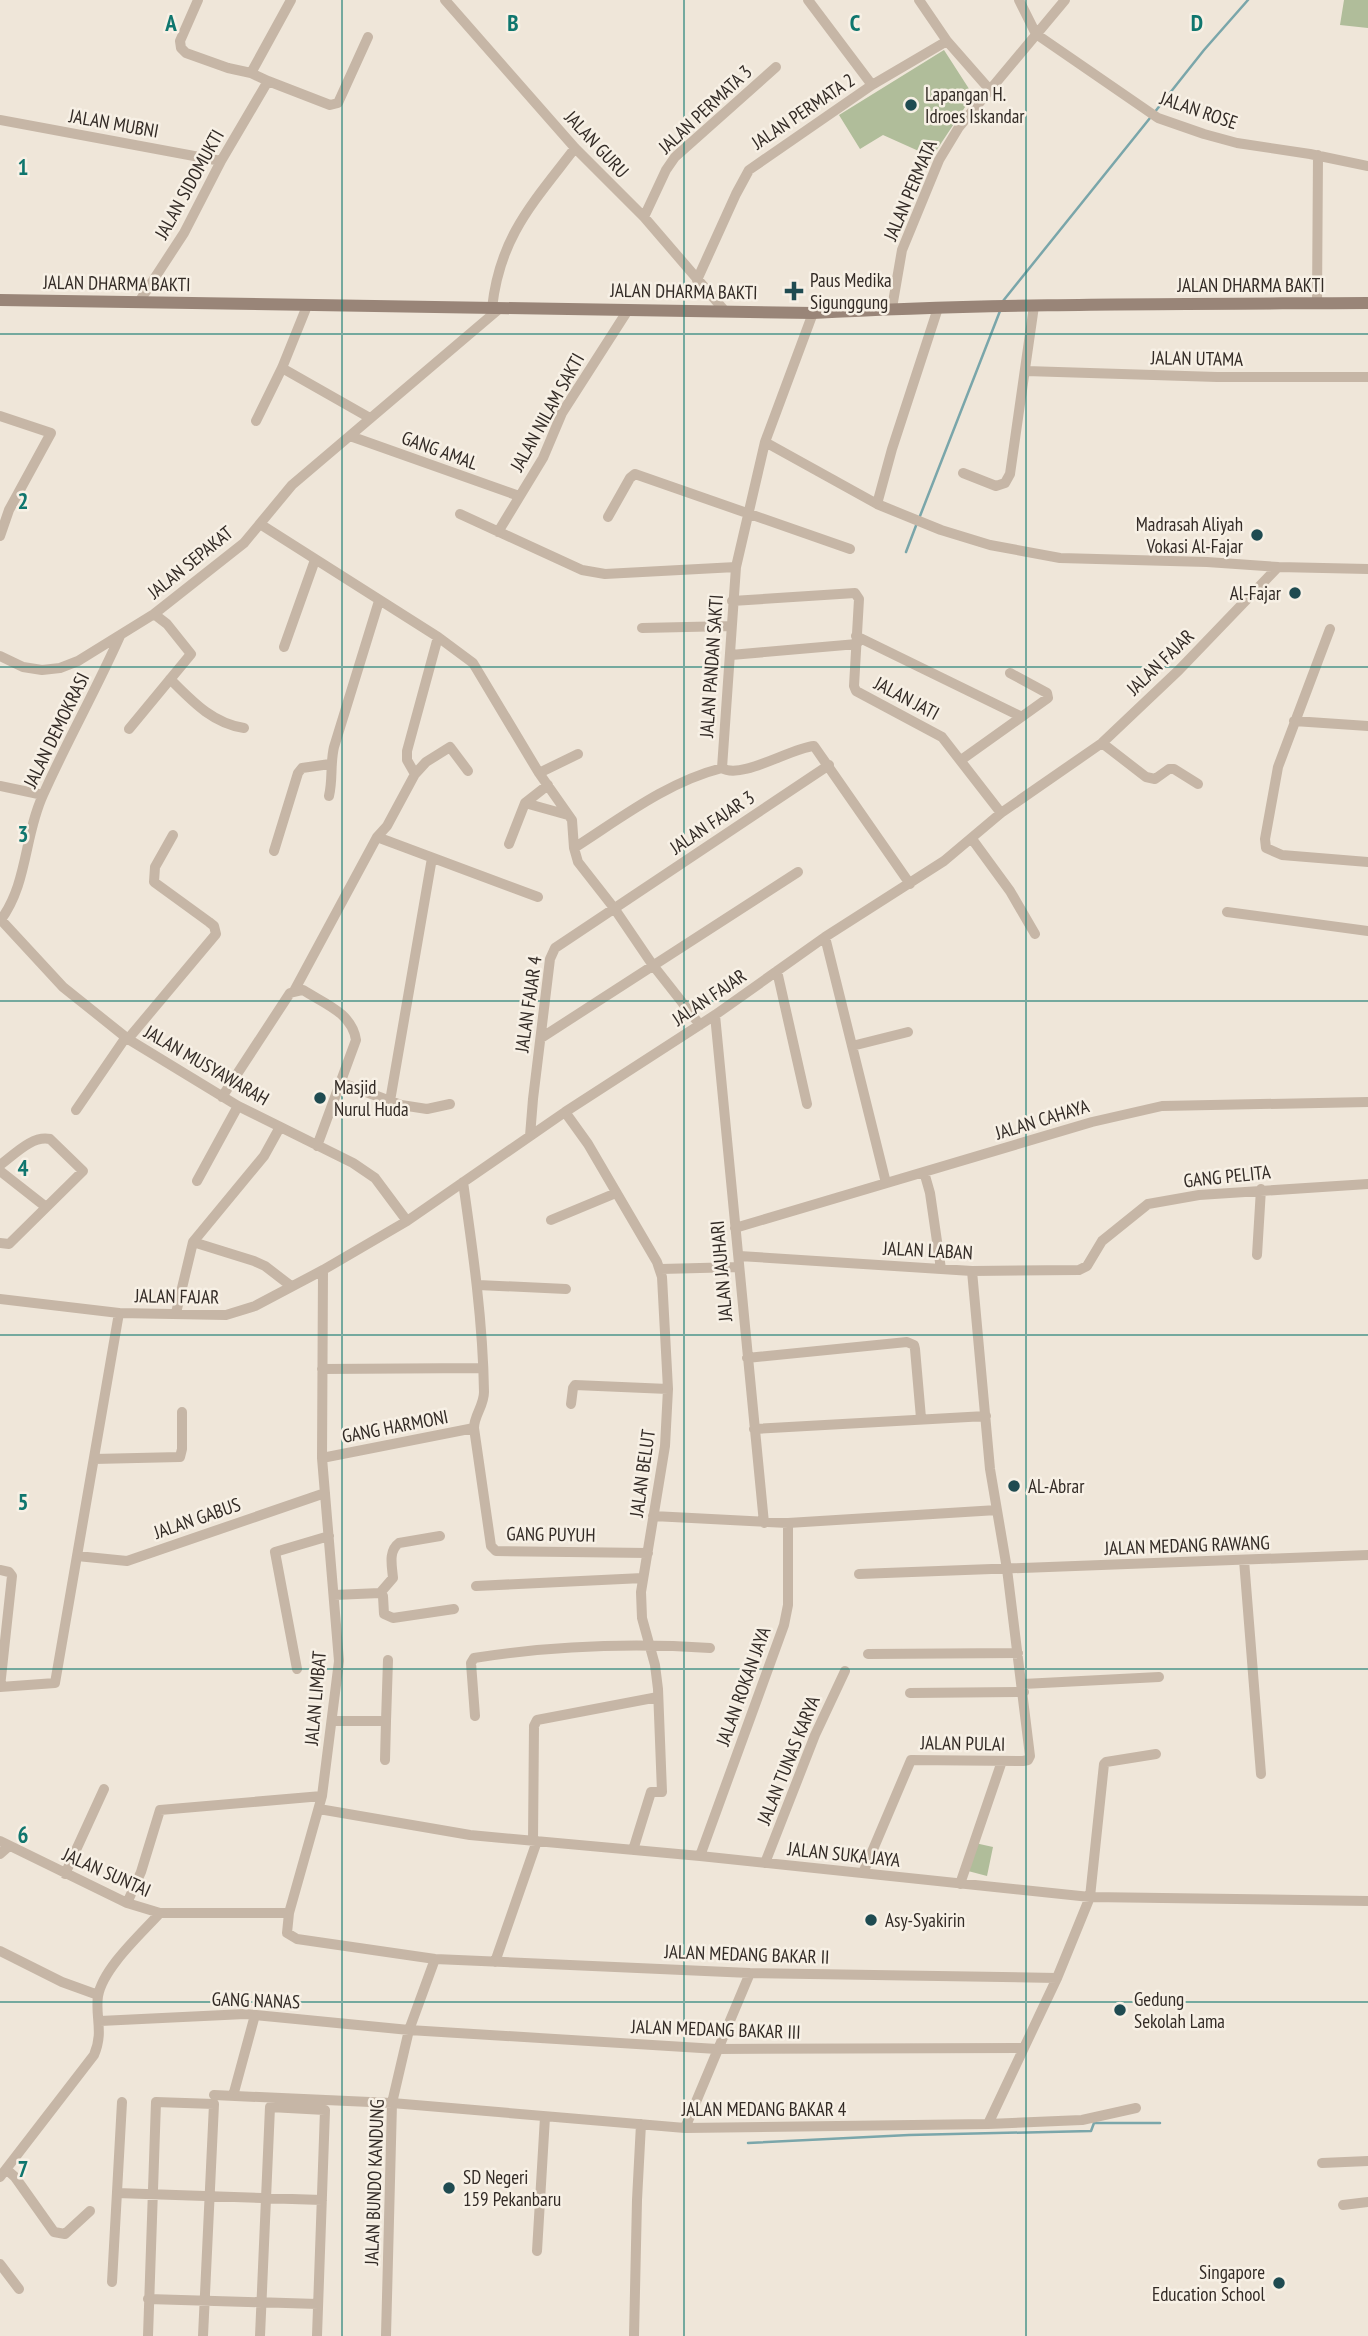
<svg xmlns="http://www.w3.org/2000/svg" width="1368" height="2336" font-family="'PT Sans Narrow',sans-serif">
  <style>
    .green { fill: #b0bd9a }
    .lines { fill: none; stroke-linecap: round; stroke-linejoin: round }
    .stream { stroke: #7aa6aa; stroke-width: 2.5 }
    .street { stroke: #c6b6a6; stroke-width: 10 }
    .secondary { stroke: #998578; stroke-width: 12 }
    .grid { fill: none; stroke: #0f766e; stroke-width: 2; stroke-opacity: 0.55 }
    .poi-dot { fill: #1f4b51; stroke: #f7f0e5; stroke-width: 2.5 }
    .labels { text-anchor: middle; stroke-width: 5; stroke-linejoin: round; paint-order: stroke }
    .poi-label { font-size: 19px; fill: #332b26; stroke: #f7f0e5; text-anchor: start }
    .street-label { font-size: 19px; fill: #332b26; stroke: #f7f0e5 }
    .grid-label { font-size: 23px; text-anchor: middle; font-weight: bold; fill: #0f766e; stroke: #f7f0e5; stroke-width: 5; stroke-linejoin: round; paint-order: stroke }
  </style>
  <rect width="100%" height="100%" fill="#efe6d9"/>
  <path class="green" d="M 1344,0 L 1368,0 L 1368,28 L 1340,25 Z
    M 944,50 L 973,95 L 932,157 L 883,135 L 860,149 L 839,115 Z
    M 975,1843 L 993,1847 L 987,1876 L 968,1871 Z"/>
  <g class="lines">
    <path class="stream" d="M 1154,113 L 1204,50 L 1248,0
      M 1003,301 L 1150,118
      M 920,516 L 1000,311
      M 906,552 L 917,523
      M 748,2143 L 909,2135 L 1091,2131 L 1094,2123 L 1160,2123"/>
    <path class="street" d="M 198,0 L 180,41 L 181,48 L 186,53 L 228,68 L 251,73
      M 445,0 L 575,148 L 644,217 L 724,310
      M 808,0 L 872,85
      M 919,0 L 947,41 L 990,90
      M 1019,0 L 1036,34 L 1158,118 L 1204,134 L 1237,143 L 1310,154 L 1368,166
      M 268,81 L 330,105 L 338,103 L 368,37
      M 0,120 L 221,161
      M 644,217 L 666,170 L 675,157 L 776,67
      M 697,280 L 736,194 L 749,170 L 872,85 L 947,41
      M 139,302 L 184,233 L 221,161 L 268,81 L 251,73 L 291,0
      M 1317,303 L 1318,155
      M 492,308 C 500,236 533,203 575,148
      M 892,308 L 902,250 L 939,160 L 959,127 L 1065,0
      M 813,313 L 765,442 L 736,567 L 722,768 C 741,780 791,748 814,746 L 910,884
      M 282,368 L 370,418
      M 1026,371 L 1217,377 L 1368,377
      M 0,416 L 51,433 L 9,510 L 0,536
      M 256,421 L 282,368 L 307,306
      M 350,436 L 519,496
      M 765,442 L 877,504 L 941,530 L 990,545 L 1060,558 L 1207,562 L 1278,567
      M 963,473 L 996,486 L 1005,483 L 1010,474 L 1034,306
      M 877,504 L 892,449 L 938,308
      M 460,514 L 582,570 L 605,574 L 736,567
      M 608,517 L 630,478 L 635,474 L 850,549
      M 260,524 L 438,637 L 473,663 L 539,773 L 572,820 L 574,848 L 578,862 L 614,908 L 652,964 L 700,1025
      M 498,532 L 543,458 L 562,413 L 628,310
      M 732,601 L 855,593 L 859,599 L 854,686 L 856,691 L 942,737 L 1001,813
      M 642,628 L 731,626
      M 1330,629 L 1278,767 L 1265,839 L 1266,848 L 1282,855 L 1368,862
      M 856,636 L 1020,716
      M 438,637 L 407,751 L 407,760 L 415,774 L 426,762 L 450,747 L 468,771
      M 284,647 L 315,560
      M 731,655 L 857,644
      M 0,656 L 23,667 L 42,670 L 60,668 L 78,661 L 154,614 L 244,543 L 292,485 L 499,309
      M 170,679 C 192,701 212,723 244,728
      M 1294,721 L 1368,726
      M 129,729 L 191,654 L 167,624 L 154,614
      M 1102,743 L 1146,777 L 1155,779 L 1169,769 L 1174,769 L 1198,784
      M 961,760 L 1048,698 L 1047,693 L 1010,673
      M 539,773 L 578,754
      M 0,786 L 43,795
      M 329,796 C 333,779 330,764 334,747 L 379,601
      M 525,803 L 568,815
      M 377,837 L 538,897
      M 972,839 L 1010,891 L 1035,934
      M 509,844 L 525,803 L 548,785
      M 574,848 C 621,818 667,782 722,768
      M 274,851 L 298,773 L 302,768 L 330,764
      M 1227,912 L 1368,931
      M 1,920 L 63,987 L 128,1039 L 238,1106 L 353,1163 L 375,1178 L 407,1221
      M 0,921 C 28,884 24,836 43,795 C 67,741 96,690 120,636
      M 825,937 L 886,1183
      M 777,971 L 807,1104
      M 294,991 L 377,837 L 387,826 L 415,774
      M 715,1015 L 764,1523
      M 541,1038 L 798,872
      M 128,1039 L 216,934 L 214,926 L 209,922 L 154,882 L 155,867 L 173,835
      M 852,1046 L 908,1032
      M 342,1083 L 401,1105 L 427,1109 L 450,1104
      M 222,1097 L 290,993 L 303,990 C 325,1004 352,1013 356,1040 L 317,1146
      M 390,1101 L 432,858
      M 76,1110 L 126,1037
      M 565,1112 L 588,1144 L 657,1262 L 662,1277 L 668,1389 L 665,1446 L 641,1592 L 642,1618 L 655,1665 L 658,1689 L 662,1792 L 651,1792 L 633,1850
      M 530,1136 L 533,1099 L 550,959 L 555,948 L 829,765
      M 0,1165 C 14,1155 32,1135 50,1139 L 83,1171 L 9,1244 L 0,1243
      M 0,1171 L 46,1207
      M 924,1172 L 930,1193 L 941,1269
      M 197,1181 L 238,1106
      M 463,1182 C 473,1252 483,1322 484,1392 C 484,1406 474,1415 474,1428 L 491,1546 L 496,1551 L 648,1553
      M 551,1220 L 616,1193
      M 735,1228 L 1092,1122 L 1162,1106 L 1368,1102
      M 193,1242 L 254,1261 L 265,1266 L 291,1286
      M 1257,1255 L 1261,1189
      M 739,1256 L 972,1271 L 1079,1270 L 1087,1266 L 1102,1241 L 1148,1204 L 1199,1195 L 1368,1184
      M 661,1269 L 739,1267
      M 323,1270 L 322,1458 L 339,1661 L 322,1796 L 289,1913 L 287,1933 L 297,1939 L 435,1959 L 750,1973 L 1057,1978
      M 478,1285 L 566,1289
      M 0,1299 L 119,1313 L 226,1315 L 255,1306 L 323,1270 L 407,1221 L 565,1112 L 715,1015 L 825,937 L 944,861 L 1001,813 L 1102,743 L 1179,670 L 1278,567 L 1368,569
      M 176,1313 L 193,1242 L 264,1156 L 280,1127
      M 747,1358 L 907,1342 L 914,1345 L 915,1349 L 921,1418
      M 322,1369 L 483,1368
      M 571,1404 L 573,1388 L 575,1385 L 668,1389
      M 754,1429 L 986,1416
      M 322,1458 L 474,1428
      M 94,1459 L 180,1457 L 182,1449 L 182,1412
      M 653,1516 L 788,1523 L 997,1510
      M 77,1556 L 127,1561 L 325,1493
      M 1244,1560 L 1261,1774
      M 0,1570 L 9,1572 L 12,1576 L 0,1687
      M 859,1574 L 1368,1555
      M 476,1586 L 643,1578
      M 380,1593 L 393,1578 C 392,1566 388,1551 399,1543 L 440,1536
      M 334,1595 L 380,1593 L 383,1596 L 384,1614 L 393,1618 L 454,1609
      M 868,1654 L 1018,1653
      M 297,1669 L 275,1552 L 329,1536
      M 1023,1684 L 1159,1677
      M 0,1687 L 55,1683 L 119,1313
      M 910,1693 L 1024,1692
      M 475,1716 L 471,1663 L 474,1658 C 551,1646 632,1643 710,1648
      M 332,1721 L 386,1721 L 388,1660
      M 385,1760 L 386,1721
      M 319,1809 L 470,1835 L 700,1856 L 1090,1897 L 1368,1901
      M 0,1841 L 127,1903 L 160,1913 L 289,1913
      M 533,1841 L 534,1726 L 537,1720 L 658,1697
      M 0,1854 L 8,1847
      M 700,1856 L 784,1625 L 788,1605 L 788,1523
      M 765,1863 L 815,1735 L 845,1671
      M 863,1873 L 911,1760 L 1023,1761 L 1028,1760 L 1030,1756 L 1007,1569 L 990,1469 L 972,1271
      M 65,1874 L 104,1789
      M 960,1884 L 1002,1761
      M 127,1903 L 141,1872 L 160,1810 L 322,1796
      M 0,1951 L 62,1982 L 98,1995
      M 495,1962 L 537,1841
      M 100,2021 L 245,2014 L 409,2030 L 717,2049 L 1023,2048
      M 214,2095 L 392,2103 L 685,2128 L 988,2124 L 1082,2120 L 1136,2108
      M 233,2096 L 255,2015
      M 988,2124 L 1057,1978 L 1090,1897 L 1104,1764 L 1106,1762 L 1156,1754
      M 685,2128 L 750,1973
      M 1322,2163 L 1368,2161
      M 6,2169 L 15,2177 L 54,2232 L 65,2234 L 90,2211
      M 0,2177 L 94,2055 C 104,2032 95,2017 98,1996 C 103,1968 141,1934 160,1913
      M 117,2193 L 322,2200
      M 1343,2205 L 1368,2202
      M 537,2251 L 545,2117
      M 0,2264 L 19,2289
      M 112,2282 L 122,2102
      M 148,2299 L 318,2304
      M 148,2336 L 156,2102 L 214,2104 L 203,2336
      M 260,2336 L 270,2107 L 325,2110 L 317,2336
      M 386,2336 L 392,2103 L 409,2030 L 435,1959
      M 634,2336 L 637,2200 L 641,2124"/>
    <path class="secondary" d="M 0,300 L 813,313 C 998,303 1183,304 1368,303"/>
  </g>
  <path class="grid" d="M 342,0 L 342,2336M 684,0 L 684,2336M 1026,0 L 1026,2336M 0,334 L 1368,334M 0,667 L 1368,667M 0,1001 L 1368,1001M 0,1335 L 1368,1335M 0,1669 L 1368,1669M 0,2002 L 1368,2002"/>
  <g class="poi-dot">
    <circle cx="911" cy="105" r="7"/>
    <path d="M790.5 280.5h7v7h7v7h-7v7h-7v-7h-7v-7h7z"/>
    <circle cx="1257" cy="535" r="7"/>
    <circle cx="1295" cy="593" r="7"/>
    <circle cx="320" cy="1098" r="7"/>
    <circle cx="1014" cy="1486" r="7"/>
    <circle cx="871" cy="1920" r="7"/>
    <circle cx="1120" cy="2010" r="7"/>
    <circle cx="449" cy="2188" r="7"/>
    <circle cx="1279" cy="2283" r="7"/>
  </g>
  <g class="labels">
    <g class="poi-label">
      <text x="925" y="101">Lapangan H.<tspan x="925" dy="22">Idroes Iskandar</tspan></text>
      <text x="810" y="287">Paus Medika<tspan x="810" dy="22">Sigunggung</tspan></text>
      <text x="1243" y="531" text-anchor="end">Madrasah Aliyah<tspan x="1243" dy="22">Vokasi Al-Fajar</tspan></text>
      <text x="1281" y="600" text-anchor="end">Al-Fajar</text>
      <text x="334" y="1094">Masjid<tspan x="334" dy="22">Nurul Huda</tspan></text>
      <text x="1028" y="1493">AL-Abrar</text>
      <text x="885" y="1927">Asy-Syakirin</text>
      <text x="1134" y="2006">Gedung<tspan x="1134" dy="22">Sekolah Lama</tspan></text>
      <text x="463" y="2184">SD Negeri<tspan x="463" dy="22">159 Pekanbaru</tspan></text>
      <text x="1265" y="2279" text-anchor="end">Singapore<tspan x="1265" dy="22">Education School</tspan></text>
    </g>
    <g class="street-label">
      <text transform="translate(705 109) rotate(-43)" y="7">JALAN PERMATA 3</text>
      <text transform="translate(1199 110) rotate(19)" y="7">JALAN ROSE</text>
      <text transform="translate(803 111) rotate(-34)" y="7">JALAN PERMATA 2</text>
      <text transform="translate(114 123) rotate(10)" y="7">JALAN MUBNI</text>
      <text transform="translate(597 144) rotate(47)" y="7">JALAN GURU</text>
      <text transform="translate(189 184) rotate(-61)" y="7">JALAN SIDOMUKTI</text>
      <text transform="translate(910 190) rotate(-67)" y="7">JALAN PERMATA</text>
      <text transform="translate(117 283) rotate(1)" y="7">JALAN DHARMA BAKTI</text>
      <text x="1251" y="292">JALAN DHARMA BAKTI</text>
      <text transform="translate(684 291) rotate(1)" y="7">JALAN DHARMA BAKTI</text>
      <text transform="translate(1197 358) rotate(1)" y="7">JALAN UTAMA</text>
      <text transform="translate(547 412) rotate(-61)" y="7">JALAN NILAM SAKTI</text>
      <text transform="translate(440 450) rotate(20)" y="7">GANG AMAL</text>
      <text transform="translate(190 562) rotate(-39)" y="7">JALAN SEPAKAT</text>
      <text transform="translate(1160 662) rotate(-44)" y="7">JALAN FAJAR</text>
      <text transform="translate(711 666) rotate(-86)" y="7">JALAN PANDAN SAKTI</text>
      <text transform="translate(907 698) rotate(28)" y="7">JALAN JATI</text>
      <text transform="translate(56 730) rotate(-64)" y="7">JALAN DEMOKRASI</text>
      <text transform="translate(712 822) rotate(-34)" y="7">JALAN FAJAR 3</text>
      <text transform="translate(709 997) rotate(-34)" y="7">JALAN FAJAR</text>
      <text transform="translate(528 1004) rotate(-82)" y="7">JALAN FAJAR 4</text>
      <text transform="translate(207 1065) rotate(30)" y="7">JALAN MUSYAWARAH</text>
      <text transform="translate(1042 1119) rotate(-17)" y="7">JALAN CAHAYA</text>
      <text transform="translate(1227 1176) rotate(-6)" y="7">GANG PELITA</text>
      <text transform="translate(928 1250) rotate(3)" y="7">JALAN LABAN</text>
      <text transform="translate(721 1271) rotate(-95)" y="7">JALAN JAUHARI</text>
      <text transform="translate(177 1296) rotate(1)" y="7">JALAN FAJAR</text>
      <text transform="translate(395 1426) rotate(-11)" y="7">GANG HARMONI</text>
      <text transform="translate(642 1473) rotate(-82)" y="7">JALAN BELUT</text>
      <text transform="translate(197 1518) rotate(-19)" y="7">JALAN GABUS</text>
      <text transform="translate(551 1534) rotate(1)" y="7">GANG PUYUH</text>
      <text transform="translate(1187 1545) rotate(-2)" y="7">JALAN MEDANG RAWANG</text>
      <text transform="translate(743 1686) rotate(-70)" y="7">JALAN ROKAN JAYA</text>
      <text transform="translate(315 1698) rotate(-85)" y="7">JALAN LIMBAT</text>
      <text transform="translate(963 1743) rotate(1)" y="7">JALAN PULAI</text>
      <text transform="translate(788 1760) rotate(-68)" y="7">JALAN TUNAS KARYA</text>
      <text transform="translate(844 1854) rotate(6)" y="7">JALAN SUKA JAYA</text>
      <text transform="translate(107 1872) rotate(24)" y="7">JALAN SUNTAI</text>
      <text transform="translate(747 1954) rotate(2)" y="7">JALAN MEDANG BAKAR II</text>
      <text transform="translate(256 2000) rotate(2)" y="7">GANG NANAS</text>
      <text transform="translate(716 2029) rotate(2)" y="7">JALAN MEDANG BAKAR III</text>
      <text x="764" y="2116">JALAN MEDANG BAKAR 4</text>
      <text transform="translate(374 2182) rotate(-88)" y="7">JALAN BUNDO KANDUNG</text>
    </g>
  </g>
  <g class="grid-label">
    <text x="171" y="31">A</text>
    <text x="513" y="31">B</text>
    <text x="855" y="31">C</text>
    <text x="1197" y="31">D</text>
    <text x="23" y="175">1</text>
    <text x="23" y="509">2</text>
    <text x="23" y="842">3</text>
    <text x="23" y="1176">4</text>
    <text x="23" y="1510">5</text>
    <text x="23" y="1843">6</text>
    <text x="23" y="2177">7</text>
  </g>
</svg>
